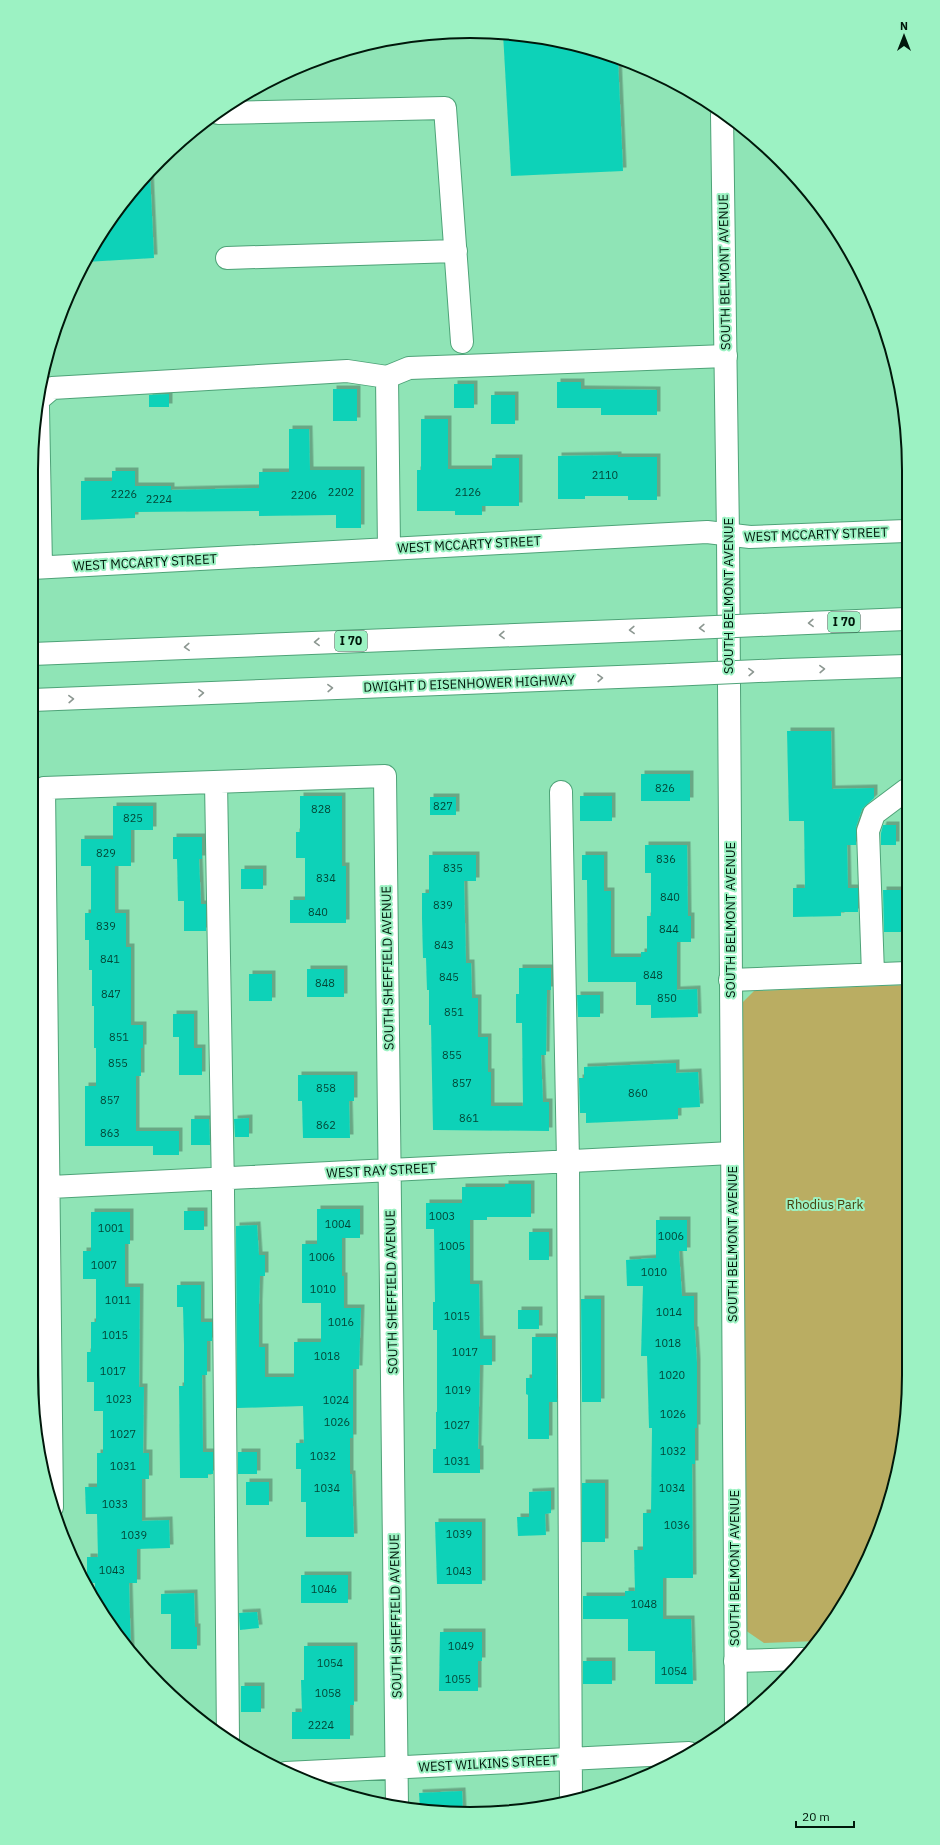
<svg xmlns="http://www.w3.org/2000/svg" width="940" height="1845" font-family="'IBM Plex Sans',sans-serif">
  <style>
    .green { fill: #baad62 }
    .building { fill: #0cd2b8; filter: url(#shadow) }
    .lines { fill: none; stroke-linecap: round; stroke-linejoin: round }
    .minor-casing { stroke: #4ea378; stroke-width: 24 }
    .major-casing { stroke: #4ea378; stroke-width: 24 }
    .highway-casing { stroke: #4ea378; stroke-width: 24 }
    .minor { stroke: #fff; stroke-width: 22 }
    .major { stroke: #fff; stroke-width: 22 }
    .highway { stroke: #fff; stroke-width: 22 }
    .highway-bridge-casing { stroke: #4ea378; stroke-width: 24; stroke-linecap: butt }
    .highway-bridge { stroke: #fff; stroke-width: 22 }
    .oneway { stroke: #8c9791 }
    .labels { text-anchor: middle; stroke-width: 4; stroke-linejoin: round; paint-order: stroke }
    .number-label { font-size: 11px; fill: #034636 }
    .shield { fill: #9cf2c3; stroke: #2f5942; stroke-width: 1 }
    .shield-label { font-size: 12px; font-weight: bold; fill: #00180b }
    .street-label { font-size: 13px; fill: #00180b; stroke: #9cf2c3 }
    .park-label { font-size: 13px; fill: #463d0a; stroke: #9cf2c3 }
    .rim { fill: none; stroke: #00180b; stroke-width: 2 }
  </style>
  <defs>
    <filter id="shadow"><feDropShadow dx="3.5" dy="-3.5" stdDeviation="0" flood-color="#0004"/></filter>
  </defs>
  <rect width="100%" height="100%" fill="#8fe4b6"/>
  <path class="green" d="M 907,985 L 908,1403 L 894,1488 L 864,1569 L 835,1619 L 817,1641 L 764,1643 L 745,1630 L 740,1005 L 754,991 Z"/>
  <path class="building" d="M 503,33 L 583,46 L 618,59 L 623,171 L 511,176 Z
    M 150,173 L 154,258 L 85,262 L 122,203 Z
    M 557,382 L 581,382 L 581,389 L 657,390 L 657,415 L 601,415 L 601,408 L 557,408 Z
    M 454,384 L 474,384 L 474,408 L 454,408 Z
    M 333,389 L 357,389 L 357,421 L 333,421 Z
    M 169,394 L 169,407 L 149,407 L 149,395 Z
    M 491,395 L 515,395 L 515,424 L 491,424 Z
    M 421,419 L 448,419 L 448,469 L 492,469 L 492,458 L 519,458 L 519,506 L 482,506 L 482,515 L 455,515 L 455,511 L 417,511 L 417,470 L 421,470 Z
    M 289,429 L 309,429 L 310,470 L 361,470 L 361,528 L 336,528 L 336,515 L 259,516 L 259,511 L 135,512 L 135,518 L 81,520 L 81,481 L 112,481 L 112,471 L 135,471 L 135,486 L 171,486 L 171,490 L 259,488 L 259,472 L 289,472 Z
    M 618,455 L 618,457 L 657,457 L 657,500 L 628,500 L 628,496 L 585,496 L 585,499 L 558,499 L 558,456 Z
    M 787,731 L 831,731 L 832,789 L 874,788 L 874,798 L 862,809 L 856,827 L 856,845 L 847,845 L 848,888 L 858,888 L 858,912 L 841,912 L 841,916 L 793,917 L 793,888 L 805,888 L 804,821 L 789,821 Z
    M 641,774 L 690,774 L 690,801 L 641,801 Z
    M 300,796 L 342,796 L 342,866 L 346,866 L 346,923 L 290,923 L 290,900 L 305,900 L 305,858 L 296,858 L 296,832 L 300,832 Z
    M 580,796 L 612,796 L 612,821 L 580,821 Z
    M 430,797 L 456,797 L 456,815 L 430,815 Z
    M 113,806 L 153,806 L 153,830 L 131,830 L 131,866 L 115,866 L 115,913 L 126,913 L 126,947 L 131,947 L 131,1025 L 143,1025 L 143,1048 L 141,1048 L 141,1076 L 136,1076 L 136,1131 L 179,1131 L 179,1155 L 153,1155 L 153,1146 L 85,1146 L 85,1086 L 96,1086 L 96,1048 L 94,1048 L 94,1006 L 92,1006 L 92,970 L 89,970 L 89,940 L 85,940 L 85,913 L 91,913 L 91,866 L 81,866 L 81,839 L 113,839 Z
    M 883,825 L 896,825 L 896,845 L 881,845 L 881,833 Z
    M 173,837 L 202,837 L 202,859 L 199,859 L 201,904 L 206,904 L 206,931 L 184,931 L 184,901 L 178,901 L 177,859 L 173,859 Z
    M 645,845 L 687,845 L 688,916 L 691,916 L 691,942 L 677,942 L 677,990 L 697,989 L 698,1017 L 651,1018 L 651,1005 L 636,1005 L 636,982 L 588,982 L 587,880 L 582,880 L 582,855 L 604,855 L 604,891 L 611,891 L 611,957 L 641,957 L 641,952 L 647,952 L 647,916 L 651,916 L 651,873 L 645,873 Z
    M 429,855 L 476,855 L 476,881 L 464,881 L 466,963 L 471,963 L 472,998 L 478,998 L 478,1037 L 488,1037 L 488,1072 L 491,1072 L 491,1106 L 523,1106 L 522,1023 L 516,1023 L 516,994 L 519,994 L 519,968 L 551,968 L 551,990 L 547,990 L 546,1055 L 541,1055 L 543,1102 L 549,1102 L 549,1131 L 433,1130 L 431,1025 L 429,1025 L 429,990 L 427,990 L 426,958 L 423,958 L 422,918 L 422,893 L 429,893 Z
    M 241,869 L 263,869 L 263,889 L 241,889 Z
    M 883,890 L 906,890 L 906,932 L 884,932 Z
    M 307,969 L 344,969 L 344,997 L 307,997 Z
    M 249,974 L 272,974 L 272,1001 L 249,1001 Z
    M 577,995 L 600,995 L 600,1017 L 578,1017 Z
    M 173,1014 L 194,1014 L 194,1048 L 202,1048 L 202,1075 L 179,1075 L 179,1037 L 173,1037 Z
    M 676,1063 L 676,1073 L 698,1072 L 700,1107 L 678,1108 L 678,1119 L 586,1123 L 586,1113 L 580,1113 L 579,1078 L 584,1078 L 584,1067 Z
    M 298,1075 L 354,1075 L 354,1101 L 349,1101 L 350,1138 L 303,1138 L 302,1101 L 298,1101 Z
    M 249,1118 L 249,1137 L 235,1137 L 234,1119 Z
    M 191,1119 L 209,1119 L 210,1145 L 191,1145 Z
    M 505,1184 L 531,1184 L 531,1217 L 487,1217 L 487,1220 L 470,1220 L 470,1284 L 479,1284 L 480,1339 L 492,1339 L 492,1365 L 480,1365 L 478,1449 L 480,1449 L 480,1473 L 433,1473 L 433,1449 L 436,1449 L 436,1412 L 437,1412 L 437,1330 L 433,1330 L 433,1302 L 435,1302 L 434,1229 L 426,1229 L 426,1203 L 462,1203 L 462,1187 L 505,1187 Z
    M 317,1209 L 360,1209 L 360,1238 L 342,1238 L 342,1276 L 344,1276 L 344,1308 L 361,1308 L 359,1369 L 353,1369 L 353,1438 L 350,1438 L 350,1474 L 352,1474 L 354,1537 L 306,1537 L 306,1502 L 301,1502 L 301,1469 L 296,1469 L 296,1443 L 304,1443 L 303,1406 L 237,1408 L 236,1226 L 257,1225 L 259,1255 L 265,1255 L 265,1276 L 260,1276 L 259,1304 L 259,1347 L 265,1347 L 265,1377 L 294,1377 L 294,1342 L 321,1342 L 321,1303 L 302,1303 L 302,1244 L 317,1244 Z
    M 184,1211 L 204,1211 L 204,1230 L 184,1230 Z
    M 91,1212 L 130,1212 L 130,1244 L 125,1244 L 125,1287 L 140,1287 L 139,1387 L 144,1387 L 143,1453 L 149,1453 L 149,1479 L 142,1479 L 142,1521 L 169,1520 L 170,1548 L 137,1549 L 137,1583 L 129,1583 L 131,1652 L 122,1642 L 95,1603 L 95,1583 L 87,1583 L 87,1557 L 98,1557 L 97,1514 L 86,1514 L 85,1487 L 97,1487 L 97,1453 L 103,1453 L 103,1411 L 94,1411 L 94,1382 L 87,1382 L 87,1352 L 91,1352 L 91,1322 L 96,1322 L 96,1279 L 83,1279 L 83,1251 L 91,1251 Z
    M 656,1220 L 687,1220 L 687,1251 L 679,1251 L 682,1296 L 694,1296 L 694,1330 L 695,1330 L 697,1363 L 697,1428 L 695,1428 L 695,1464 L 692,1464 L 693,1578 L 663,1578 L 663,1619 L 691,1619 L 693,1684 L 655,1684 L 655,1651 L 628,1651 L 628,1619 L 583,1619 L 583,1596 L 625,1596 L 625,1591 L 635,1591 L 634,1550 L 643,1550 L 643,1513 L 651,1513 L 652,1428 L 649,1428 L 647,1356 L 641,1356 L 643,1286 L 627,1286 L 626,1260 L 656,1258 Z
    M 529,1232 L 549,1232 L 549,1260 L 529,1260 Z
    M 177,1285 L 201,1285 L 201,1322 L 212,1322 L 212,1341 L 207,1341 L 207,1375 L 202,1375 L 203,1452 L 213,1452 L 213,1474 L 208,1474 L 208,1478 L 180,1478 L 179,1386 L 184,1386 L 184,1345 L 183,1307 L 177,1307 Z
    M 581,1299 L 601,1299 L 601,1402 L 582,1402 Z
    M 518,1310 L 539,1310 L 539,1329 L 518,1329 Z
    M 532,1337 L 556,1337 L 557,1402 L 549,1402 L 549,1439 L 528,1439 L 528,1395 L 526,1394 L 526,1378 L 532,1378 Z
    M 238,1452 L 257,1452 L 257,1474 L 238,1474 Z
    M 246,1482 L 269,1482 L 269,1505 L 246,1505 Z
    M 582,1483 L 605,1483 L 605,1542 L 582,1542 Z
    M 551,1491 L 551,1513 L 545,1514 L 546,1535 L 518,1536 L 517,1517 L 529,1517 L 529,1492 Z
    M 435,1522 L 482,1522 L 482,1584 L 437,1584 Z
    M 301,1575 L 348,1575 L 348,1603 L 301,1603 Z
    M 194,1593 L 195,1627 L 197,1627 L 197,1649 L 171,1649 L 171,1614 L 161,1614 L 161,1594 Z
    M 257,1612 L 259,1628 L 240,1630 L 239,1613 Z
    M 440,1632 L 482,1632 L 482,1661 L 478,1661 L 478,1691 L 439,1691 Z
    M 304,1646 L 354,1646 L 354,1705 L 350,1705 L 350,1739 L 292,1739 L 292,1712 L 302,1712 L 301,1680 L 304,1680 Z
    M 583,1661 L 612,1661 L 612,1684 L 583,1684 Z
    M 241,1686 L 261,1686 L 261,1712 L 241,1712 Z
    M 462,1791 L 463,1812 L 442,1813 L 426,1811 L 426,1808 L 420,1808 L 419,1793 Z"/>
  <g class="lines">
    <defs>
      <path id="minor" d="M 218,113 L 445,108 L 462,342
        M 227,258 L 456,251
        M 387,377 L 389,549
        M 39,399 L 52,388 L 347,371 L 387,377 L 409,368 L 726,356
        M 38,407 L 41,567
        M 32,568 L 707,532 L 750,537 L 906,531
        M 216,782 L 223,1191 L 228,1739
        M 561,792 L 568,1161 L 571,1800
        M 873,974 L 868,831 L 874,814 L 906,790
        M 730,980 L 907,973
        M 31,1188 L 732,1153
        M 52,1507 L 44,788 L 385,776 L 397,1807
        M 735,1661 L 802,1659
        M 286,1773 L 689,1753"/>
      <path id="major" d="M 722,115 L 728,536 L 736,1724"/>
      <path id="highway" d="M 783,624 L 906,619
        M 32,654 L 671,629
        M 783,670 L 906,666
        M 32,700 L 670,675"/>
    </defs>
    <use href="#minor" class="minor-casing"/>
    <use href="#major" class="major-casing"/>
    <use href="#highway" class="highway-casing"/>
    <use href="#minor" class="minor"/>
    <use href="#major" class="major"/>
    <use href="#highway" class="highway"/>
    <defs>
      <path id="highway-bridge" d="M 671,629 L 783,624
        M 670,675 L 783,670"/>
    </defs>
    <use href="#highway-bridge" class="highway-bridge-casing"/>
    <use href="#highway-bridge" class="highway-bridge"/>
  </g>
  <defs><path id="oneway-chevron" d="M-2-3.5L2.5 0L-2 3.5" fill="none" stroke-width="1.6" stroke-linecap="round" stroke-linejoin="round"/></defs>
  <g class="oneway">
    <use href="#oneway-chevron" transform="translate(811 623) rotate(178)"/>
    <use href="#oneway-chevron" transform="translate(702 628) rotate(178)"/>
    <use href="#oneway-chevron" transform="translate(632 630) rotate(178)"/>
    <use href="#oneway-chevron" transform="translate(502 635) rotate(178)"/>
    <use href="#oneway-chevron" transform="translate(317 642) rotate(178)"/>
    <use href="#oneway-chevron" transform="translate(187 647) rotate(177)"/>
    <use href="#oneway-chevron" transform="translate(822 669) rotate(-2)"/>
    <use href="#oneway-chevron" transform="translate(751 672) rotate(-2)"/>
    <use href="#oneway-chevron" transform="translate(600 678) rotate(-2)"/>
    <use href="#oneway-chevron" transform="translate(330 688) rotate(-2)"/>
    <use href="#oneway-chevron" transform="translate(201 693) rotate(-3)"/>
    <use href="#oneway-chevron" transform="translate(71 699) rotate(-2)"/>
  </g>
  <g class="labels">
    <g class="number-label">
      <text x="605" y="479">2110</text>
      <text x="341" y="496">2202</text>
      <text x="468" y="496">2126</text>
      <text x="124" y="498">2226</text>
      <text x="304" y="499">2206</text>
      <text x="159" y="503">2224</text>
      <text x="665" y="792">826</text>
      <text x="443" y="810">827</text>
      <text x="321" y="813">828</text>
      <text x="133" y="822">825</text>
      <text x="106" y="857">829</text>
      <text x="666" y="863">836</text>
      <text x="453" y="872">835</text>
      <text x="326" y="882">834</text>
      <text x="670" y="901">840</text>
      <text x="443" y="909">839</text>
      <text x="318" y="916">840</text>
      <text x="106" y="930">839</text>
      <text x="669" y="933">844</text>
      <text x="444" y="949">843</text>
      <text x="110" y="963">841</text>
      <text x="653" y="979">848</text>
      <text x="449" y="981">845</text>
      <text x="325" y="987">848</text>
      <text x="111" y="998">847</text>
      <text x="667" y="1002">850</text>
      <text x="454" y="1016">851</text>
      <text x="119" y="1041">851</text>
      <text x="452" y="1059">855</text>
      <text x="118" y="1067">855</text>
      <text x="462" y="1087">857</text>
      <text x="326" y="1092">858</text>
      <text x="638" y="1097">860</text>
      <text x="110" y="1104">857</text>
      <text x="469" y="1122">861</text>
      <text x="326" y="1129">862</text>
      <text x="110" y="1137">863</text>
      <text x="442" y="1220">1003</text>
      <text x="338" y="1228">1004</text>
      <text x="111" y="1232">1001</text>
      <text x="671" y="1240">1006</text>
      <text x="452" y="1250">1005</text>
      <text x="322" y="1261">1006</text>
      <text x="104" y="1269">1007</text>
      <text x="654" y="1276">1010</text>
      <text x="323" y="1293">1010</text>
      <text x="118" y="1304">1011</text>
      <text x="669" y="1316">1014</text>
      <text x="457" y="1320">1015</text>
      <text x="341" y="1326">1016</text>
      <text x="115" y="1339">1015</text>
      <text x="668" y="1347">1018</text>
      <text x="465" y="1356">1017</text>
      <text x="327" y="1360">1018</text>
      <text x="113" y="1375">1017</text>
      <text x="672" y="1379">1020</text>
      <text x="458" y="1394">1019</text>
      <text x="119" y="1403">1023</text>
      <text x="336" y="1404">1024</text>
      <text x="673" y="1418">1026</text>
      <text x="337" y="1426">1026</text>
      <text x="457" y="1429">1027</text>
      <text x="123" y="1438">1027</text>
      <text x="673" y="1455">1032</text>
      <text x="323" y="1460">1032</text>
      <text x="457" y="1465">1031</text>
      <text x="123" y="1470">1031</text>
      <text x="327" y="1492">1034</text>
      <text x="672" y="1492">1034</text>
      <text x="115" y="1508">1033</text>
      <text x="677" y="1529">1036</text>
      <text x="459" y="1538">1039</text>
      <text x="134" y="1539">1039</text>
      <text x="112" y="1574">1043</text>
      <text x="459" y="1575">1043</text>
      <text x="324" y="1593">1046</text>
      <text x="644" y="1608">1048</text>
      <text x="461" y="1650">1049</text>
      <text x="330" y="1667">1054</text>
      <text x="674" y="1675">1054</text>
      <text x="458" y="1683">1055</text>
      <text x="328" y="1697">1058</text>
      <text x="321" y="1729">2224</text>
    </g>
    <g class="shield">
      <rect x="828" y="612" width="32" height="20" rx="3"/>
      <rect x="335" y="631" width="32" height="20" rx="3"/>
    </g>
    <g class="shield-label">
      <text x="844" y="626">I 70</text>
      <text x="351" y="645">I 70</text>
    </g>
    <g class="street-label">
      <text transform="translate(724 272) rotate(-91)" y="5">SOUTH BELMONT AVENUE</text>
      <text transform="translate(816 534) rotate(-2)" y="5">WEST MCCARTY STREET</text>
      <text transform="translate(469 544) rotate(-3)" y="5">WEST MCCARTY STREET</text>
      <text transform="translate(145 562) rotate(-3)" y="5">WEST MCCARTY STREET</text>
      <text transform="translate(728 596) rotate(-90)" y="5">SOUTH BELMONT AVENUE</text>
      <text transform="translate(469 683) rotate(-2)" y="5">DWIGHT D EISENHOWER HIGHWAY</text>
      <text transform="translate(730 920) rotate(-90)" y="5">SOUTH BELMONT AVENUE</text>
      <text transform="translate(387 968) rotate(-91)" y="5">SOUTH SHEFFIELD AVENUE</text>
      <text transform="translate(381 1170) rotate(-3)" y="5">WEST RAY STREET</text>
      <text transform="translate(732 1244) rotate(-90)" y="5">SOUTH BELMONT AVENUE</text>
      <text transform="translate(391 1292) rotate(-91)" y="5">SOUTH SHEFFIELD AVENUE</text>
      <text transform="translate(734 1568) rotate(-90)" y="5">SOUTH BELMONT AVENUE</text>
      <text transform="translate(395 1616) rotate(-91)" y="5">SOUTH SHEFFIELD AVENUE</text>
      <text transform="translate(488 1763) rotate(-3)" y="5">WEST WILKINS STREET</text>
    </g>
    <g class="park-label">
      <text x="825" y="1209">Rhodius Park</text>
    </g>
  </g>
  <path d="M0 0H940V1845H0ZM470 38H470A432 432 0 0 1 902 470V1375A432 432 0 0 1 470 1807H470A432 432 0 0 1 38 1375V470A432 432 0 0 1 470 38Z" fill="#9cf2c3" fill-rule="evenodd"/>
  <path class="rim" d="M470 38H470A432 432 0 0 1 902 470V1375A432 432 0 0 1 470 1807H470A432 432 0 0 1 38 1375V470A432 432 0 0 1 470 38Z"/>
  <g transform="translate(904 36)" stroke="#9cf2c3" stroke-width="3" paint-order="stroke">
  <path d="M0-3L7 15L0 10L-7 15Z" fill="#00180b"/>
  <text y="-6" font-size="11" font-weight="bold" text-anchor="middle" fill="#00180b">N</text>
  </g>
  <path d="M796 1821v6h58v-6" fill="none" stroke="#00180b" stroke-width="2"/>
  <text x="802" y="1821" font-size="12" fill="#00180b" stroke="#9cf2c3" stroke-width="3" paint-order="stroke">20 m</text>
</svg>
